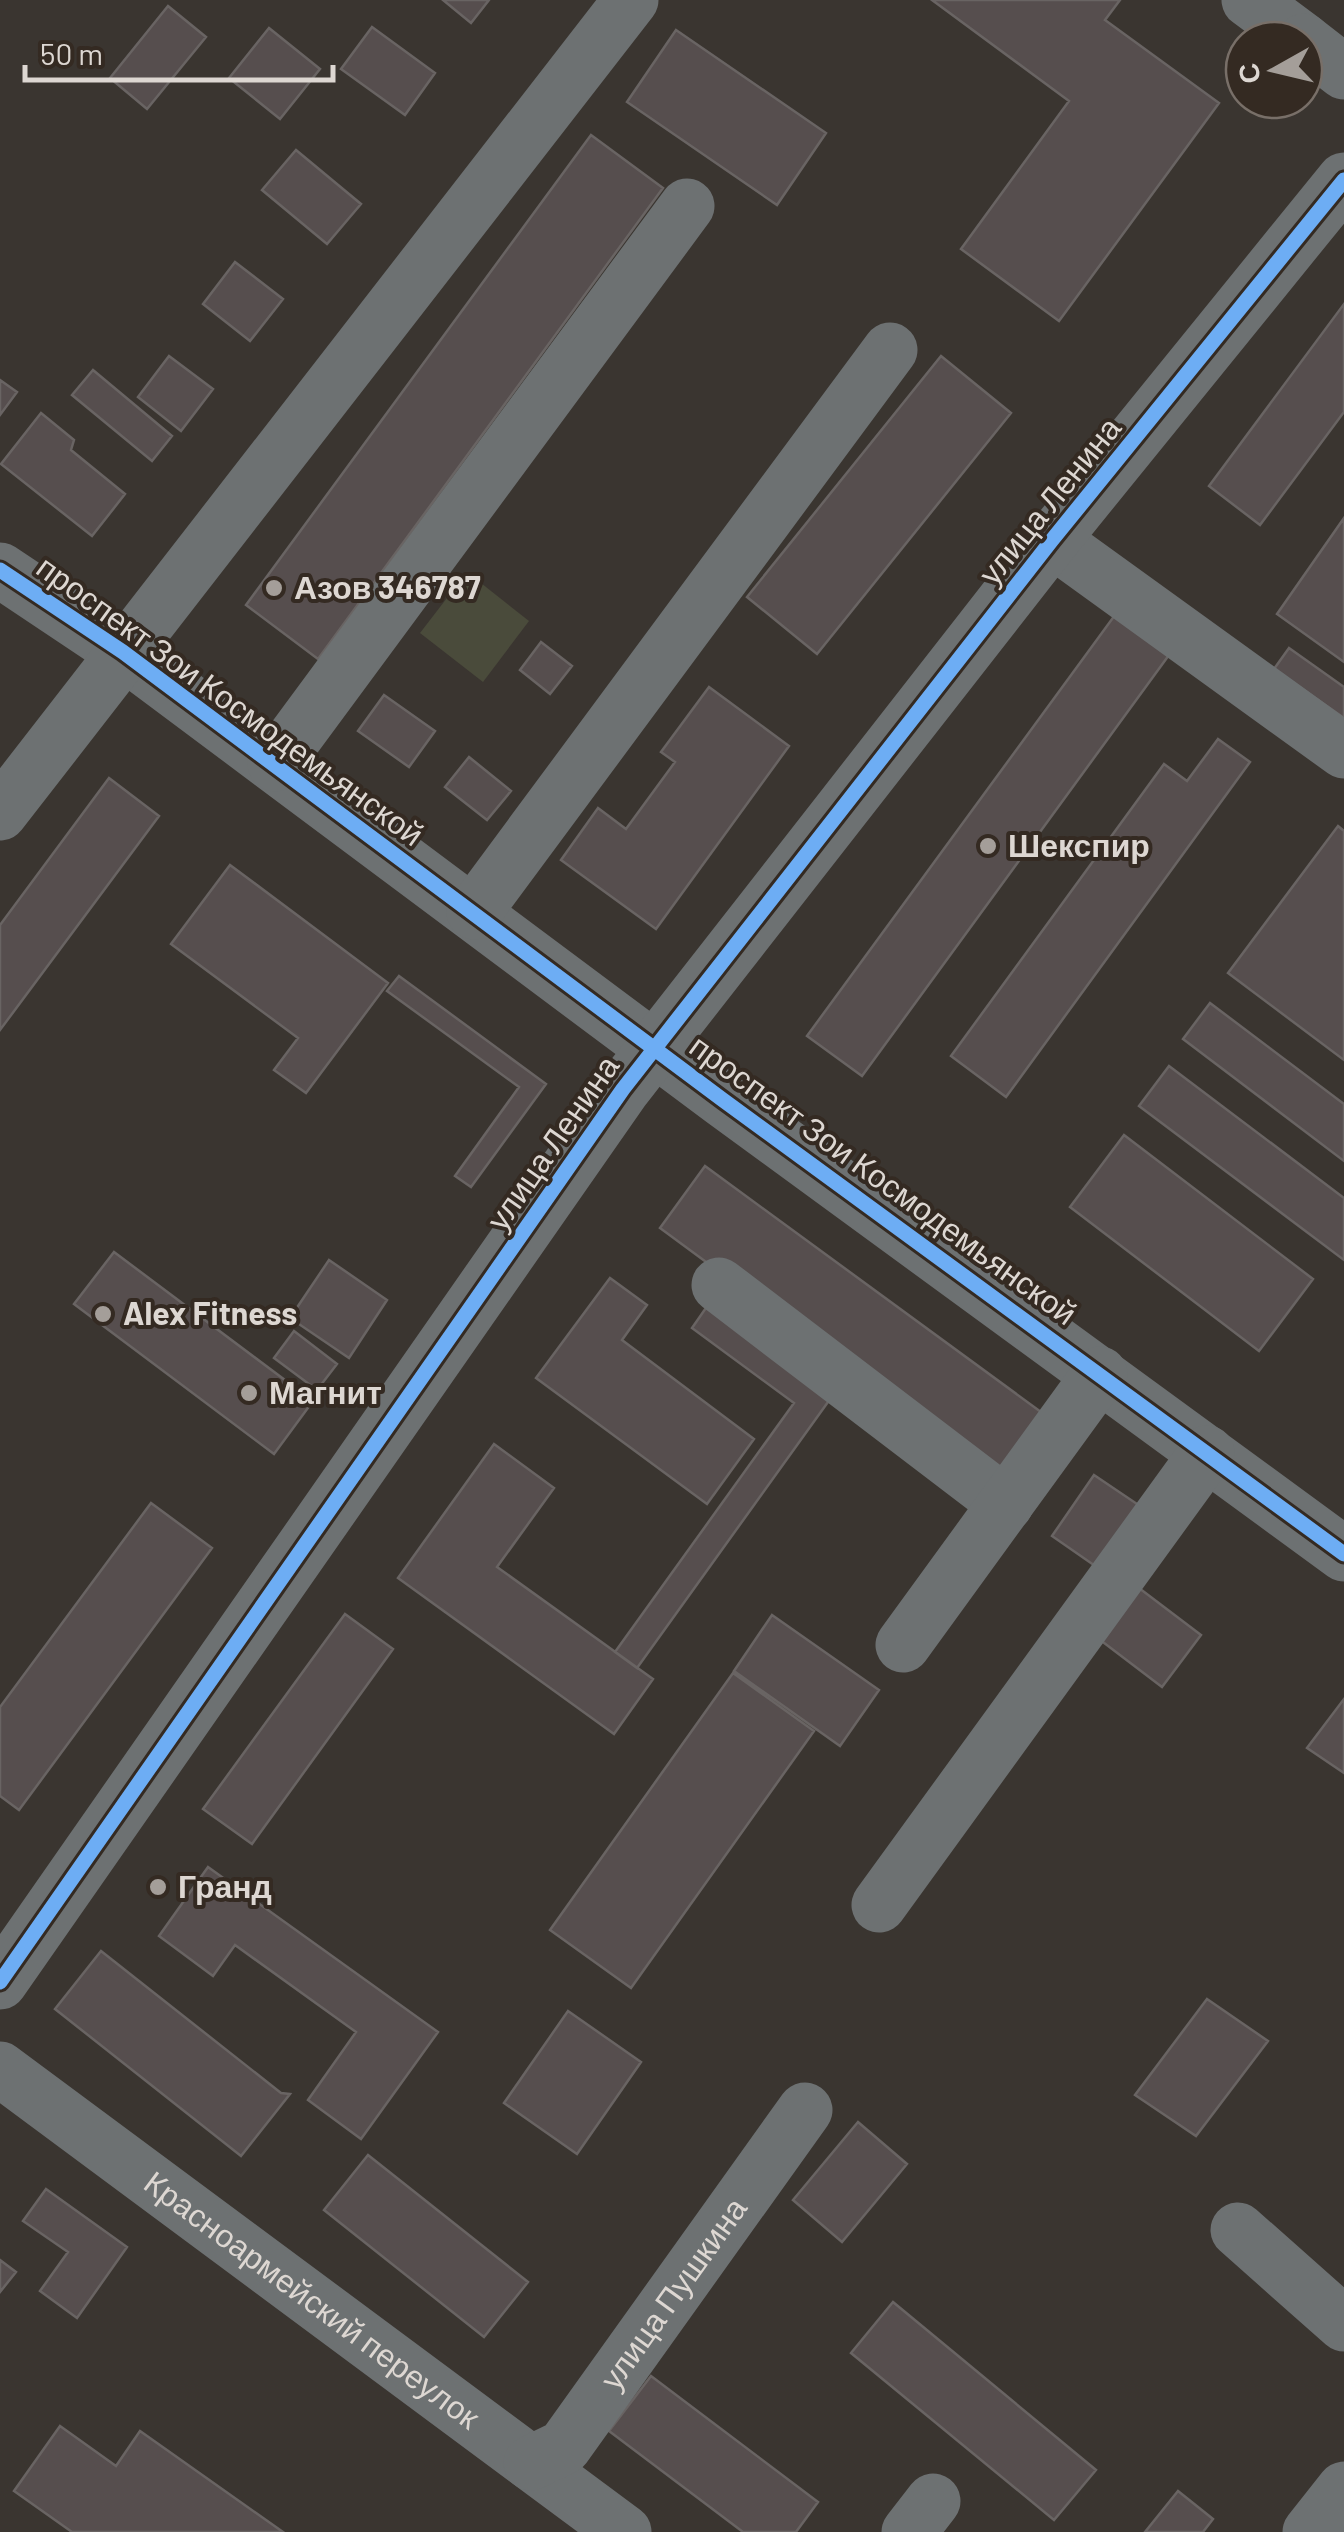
<svg xmlns="http://www.w3.org/2000/svg" width="1344" height="2532" font-family="Barlow,sans-serif">
  <style>
    .green { fill: #4a4b3b }
    .building { fill: #564e4e; stroke: #696463; stroke-width: 2.5 }
    .lines { fill: none; stroke-linecap: round; stroke-linejoin: round }
    .minor { stroke: #6d7172; stroke-width: 55 }
    .cycleway-casing { stroke: #342a22; stroke-width: 21 }
    .cycleway { stroke: #6dadf4; stroke-width: 15 }
    .poi-dot { fill: #a49e99; stroke: #342a22; stroke-width: 4 }
    .labels { text-anchor: middle; stroke-width: 8; stroke-linejoin: round; paint-order: stroke }
    .street-label { font-size: 32px; fill: #ddd7d2; stroke: #342a22 }
    .poi-label { font-size: 32px; font-weight: bold; fill: #ddd7d2; stroke: #342a22; text-anchor: start }
  </style>
  <rect width="100%" height="100%" fill="#3a3530"/>
  <path class="green" d="M 467,572 L 529,621 L 483,682 L 420,633 Z"/>
  <path class="building" d="M 443,0 L 489,0 L 471,23 Z
    M 932,0 L 1120,0 L 1105,20 L 1219,103 L 1059,321 L 961,249 L 1069,101 Z
    M 168,6 L 206,37 L 147,109 L 110,78 Z
    M 372,27 L 435,73 L 405,115 L 341,69 Z
    M 269,28 L 320,69 L 280,119 L 229,78 Z
    M 676,30 L 826,133 L 777,205 L 627,102 Z
    M 591,135 L 663,188 L 318,659 L 246,605 Z
    M 296,150 L 361,204 L 327,244 L 262,190 Z
    M 235,262 L 283,299 L 250,341 L 203,304 Z
    M 1344,304 L 1344,412 L 1260,525 L 1209,486 Z
    M 169,356 L 213,389 L 181,431 L 138,397 Z
    M 941,356 L 1011,413 L 817,654 L 747,597 Z
    M 93,370 L 172,436 L 152,461 L 72,395 Z
    M 0,380 L 17,392 L 0,415 Z
    M 41,413 L 74,440 L 71,450 L 125,494 L 92,536 L 1,464 Z
    M 1344,518 L 1344,662 L 1277,614 Z
    M 1115,615 L 1169,655 L 862,1076 L 807,1036 Z
    M 541,642 L 572,666 L 550,694 L 520,670 Z
    M 1289,648 L 1344,687 L 1344,718 L 1274,669 Z
    M 709,687 L 789,746 L 656,929 L 561,860 L 598,808 L 626,829 L 675,762 L 661,752 Z
    M 384,695 L 435,731 L 409,767 L 358,731 Z
    M 1218,739 L 1250,762 L 1006,1097 L 951,1056 L 1164,764 L 1187,781 Z
    M 469,757 L 511,791 L 487,820 L 445,787 Z
    M 109,778 L 159,816 L 0,1030 L 0,925 Z
    M 1338,826 L 1344,831 L 1344,1060 L 1228,973 Z
    M 230,865 L 388,983 L 306,1093 L 274,1070 L 298,1038 L 171,944 Z
    M 399,976 L 546,1084 L 471,1187 L 455,1176 L 519,1087 L 387,991 Z
    M 1210,1003 L 1344,1104 L 1344,1161 L 1183,1039 Z
    M 1169,1066 L 1344,1198 L 1344,1260 L 1139,1106 Z
    M 1124,1135 L 1313,1279 L 1259,1351 L 1070,1207 Z
    M 705,1166 L 1041,1412 L 995,1475 L 660,1228 Z
    M 114,1252 L 313,1401 L 274,1454 L 74,1304 Z
    M 329,1260 L 387,1300 L 349,1358 L 290,1318 Z
    M 610,1278 L 647,1305 L 622,1340 L 754,1439 L 707,1504 L 536,1378 Z
    M 708,1305 L 833,1395 L 637,1668 L 615,1652 L 794,1403 L 692,1328 Z
    M 294,1331 L 337,1364 L 317,1390 L 274,1358 Z
    M 494,1444 L 554,1488 L 497,1567 L 653,1679 L 614,1734 L 398,1578 Z
    M 1094,1475 L 1143,1508 L 1101,1570 L 1052,1536 Z
    M 151,1503 L 212,1548 L 19,1810 L 0,1796 L 0,1707 Z
    M 1135,1585 L 1201,1635 L 1162,1687 L 1095,1636 Z
    M 345,1614 L 393,1649 L 252,1844 L 203,1809 Z
    M 772,1615 L 879,1690 L 840,1746 L 734,1671 Z
    M 733,1673 L 814,1731 L 631,1988 L 550,1930 Z
    M 1344,1699 L 1344,1773 L 1307,1748 Z
    M 208,1867 L 438,2032 L 361,2139 L 308,2100 L 356,2032 L 235,1945 L 213,1976 L 159,1936 Z
    M 101,1951 L 281,2093 L 290,2094 L 241,2156 L 55,2009 Z
    M 1207,1999 L 1268,2041 L 1196,2136 L 1135,2095 Z
    M 568,2011 L 641,2062 L 577,2154 L 504,2103 Z
    M 858,2122 L 907,2164 L 842,2242 L 793,2200 Z
    M 368,2155 L 528,2282 L 484,2337 L 324,2210 Z
    M 46,2189 L 127,2247 L 77,2318 L 40,2291 L 68,2252 L 23,2221 Z
    M 0,2260 L 16,2272 L 0,2292 Z
    M 893,2302 L 1096,2470 L 1054,2520 L 851,2353 Z
    M 651,2376 L 818,2502 L 796,2532 L 743,2532 L 609,2431 Z
    M 60,2426 L 116,2466 L 140,2431 L 283,2532 L 72,2532 L 14,2491 Z
    M 1178,2491 L 1213,2519 L 1203,2532 L 1145,2532 Z"/>
  <g class="lines">
    <g class="minor">
      <path d="M 1249,0 L 1303,40"/>
      <path d="M 1304,41 L 1344,72"/>
      <path d="M 1052,540 L 1344,751"/>
      <path d="M 0,570 L 123,652 L 723,1100 L 1344,1554"/>
      <path d="M 275,764 L 687,206"/>
      <path d="M 0,813 L 631,0"/>
      <path d="M 474,912 L 890,350"/>
      <path d="M 719,1285 L 1006,1504"/>
      <path d="M 903,1645 L 1100,1374"/>
      <path d="M 879,1905 L 1207,1453"/>
      <path d="M 0,1982 L 623,1089 L 1052,540 L 1344,180"/>
      <path id="s1" d="M 0,2069 L 624,2532"/>
      <path d="M 1238,2230 L 1344,2324"/>
      <path id="s2" d="M 531,2463 L 564,2447 L 805,2110"/>
      <path d="M 909,2532 L 933,2501"/>
      <path d="M 1310,2532 L 1344,2489"/>
    </g>
    <defs>
      <path id="cycleway" d="M 0,570 L 123,652 L 723,1100 L 1344,1554
        M 0,1982 L 623,1089 L 1052,540 L 1344,180"/>
    </defs>
    <use href="#cycleway" class="cycleway-casing"/>
    <use href="#cycleway" class="cycleway"/>
  </g>
  <g class="poi-dot">
    <circle cx="274" cy="588" r="10"/>
    <circle cx="988" cy="846" r="10"/>
    <circle cx="103" cy="1314" r="10"/>
    <circle cx="249" cy="1393" r="10"/>
    <circle cx="158" cy="1887" r="10"/>
  </g>
  <g class="labels">
    <g class="street-label">
      <text transform="translate(1050 501) rotate(-51)" y="11">улица Ленина</text>
      <text transform="translate(230 701) rotate(36)" y="11">проспект Зои Космодемьянской</text>
      <text transform="translate(553 1143) rotate(-55)" y="11">улица Ленина</text>
      <text transform="translate(883 1180) rotate(36)" y="11">проспект Зои Космодемьянской</text>
      <text dy="11" stroke="none"><textPath href="#s2" startOffset="225">улица Пушкина</textPath></text>
      <text dy="11" stroke="none"><textPath href="#s1" startOffset="388">Красноармейский переулок</textPath></text>
    </g>
    <g class="poi-label">
      <text x="294" y="599">Азов 346787</text>
      <text x="1008" y="857">Шекспир</text>
      <text x="123" y="1325">Alex Fitness</text>
      <text x="269" y="1404">Магнит</text>
      <text x="178" y="1898">Гранд</text>
    </g>
  </g>
  <g transform="translate(1274 70) rotate(262)"><circle r="48" fill="#342a22" stroke="#786f68" stroke-width="2.5"/>
  <path d="M0-8L18 38L0 25L-18 38Z" fill="#a49e99"/>
  <text y="-15" font-size="28" font-weight="bold" text-anchor="middle" fill="#ddd7d2">С</text>
  </g>
  <path d="M25 65v15h308v-15" fill="none" stroke="#ddd7d2" stroke-width="5"/>
  <text x="40" y="65" font-size="30" fill="#ddd7d2" stroke="#342a22" stroke-width="8" paint-order="stroke">50 m</text>
</svg>
